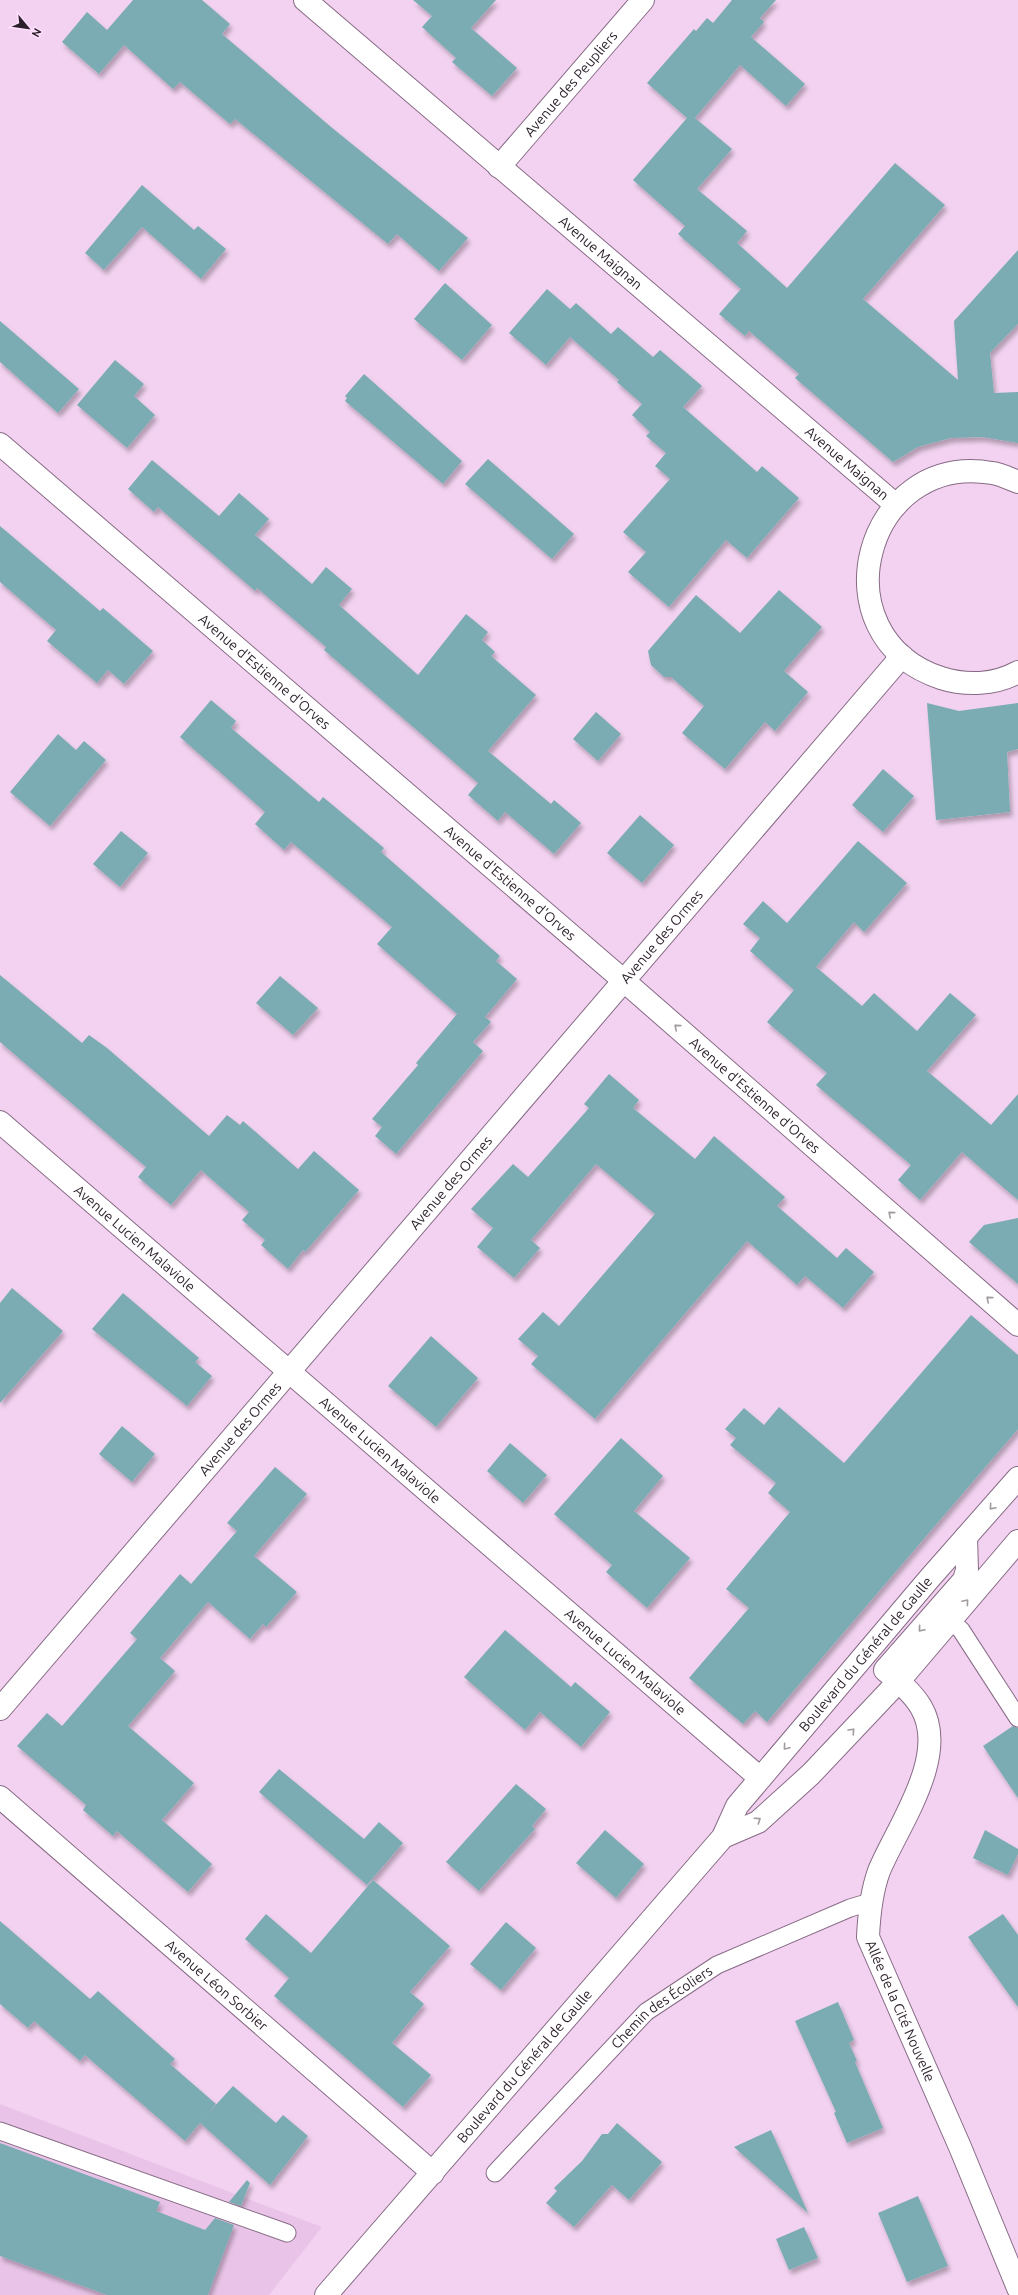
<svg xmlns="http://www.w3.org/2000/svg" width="1018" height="2295" font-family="Ubuntu,sans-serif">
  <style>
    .built { fill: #e9c4e8 }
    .building { fill: #7bacb3; filter: url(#shadow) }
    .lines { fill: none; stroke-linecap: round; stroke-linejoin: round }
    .lane-casing { stroke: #876b86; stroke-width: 19 }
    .street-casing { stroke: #876b86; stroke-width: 24 }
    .secondary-casing { stroke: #876b86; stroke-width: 24 }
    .lane { stroke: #fff; stroke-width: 17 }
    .street { stroke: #fff; stroke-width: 22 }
    .secondary { stroke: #fff; stroke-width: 22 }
    .oneway { stroke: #a09a9f }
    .labels { text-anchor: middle; stroke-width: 3.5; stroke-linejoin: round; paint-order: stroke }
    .street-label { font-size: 14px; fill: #2b1f2a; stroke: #ffdffe }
  </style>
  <defs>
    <filter id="shadow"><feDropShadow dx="2.5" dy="4.5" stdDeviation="2" flood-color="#0004"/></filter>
  </defs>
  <rect width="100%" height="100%" fill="#f2d2f0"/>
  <path class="built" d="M 0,2104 L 235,2194 L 322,2227 L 269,2295 L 0,2295 Z"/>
  <path class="building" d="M 133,0 L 202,0 L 230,24 L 222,34 L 331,127 L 468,238 L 439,271 L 397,234 L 388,244 L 235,119 L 230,124 L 180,82 L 173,89 L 124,45 L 99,74 L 62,42 L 87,12 L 107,30 Z
    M 413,0 L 496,0 L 471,28 L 517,68 L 492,96 L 452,62 L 456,58 L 422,27 L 432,16 Z
    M 732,0 L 776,0 L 760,18 L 764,22 L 751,37 L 805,84 L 786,106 L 740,65 L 695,118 L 732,149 L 697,189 L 747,231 L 737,243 L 787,288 L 895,163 L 945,205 L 863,299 L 958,380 L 954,321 L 1018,250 L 1018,324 L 990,353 L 994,393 L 1018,392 L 1018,443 L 982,437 L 951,438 L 918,447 L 893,462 L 795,378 L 799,374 L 749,331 L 745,336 L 719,314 L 741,289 L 678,234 L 685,226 L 633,180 L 687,118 L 647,83 L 694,29 L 696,31 L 707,18 L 713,23 Z
    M 142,185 L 194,230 L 198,226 L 226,249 L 201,279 L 142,227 L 104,270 L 85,253 Z
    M 445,283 L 492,325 L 462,360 L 414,319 Z
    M 547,289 L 570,309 L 576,303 L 611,334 L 618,327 L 653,357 L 660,350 L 702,386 L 683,407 L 757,472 L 762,466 L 799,498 L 747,558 L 726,540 L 669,607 L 628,572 L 646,552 L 623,532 L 670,479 L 655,466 L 666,453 L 646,436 L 650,432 L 632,415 L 642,404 L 617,382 L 619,380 L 570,337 L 546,365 L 509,333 Z
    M 0,321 L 79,389 L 58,413 L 0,362 Z
    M 115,360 L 144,384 L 134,396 L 155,415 L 127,448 L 77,405 Z
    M 364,374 L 462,461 L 443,484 L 345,401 L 347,398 L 345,396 Z
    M 488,459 L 574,534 L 552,559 L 465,484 Z
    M 152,460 L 219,516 L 239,493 L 269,519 L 255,535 L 312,584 L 326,567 L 352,589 L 339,605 L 418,675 L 466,614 L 488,632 L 482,640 L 495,652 L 491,656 L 536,695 L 488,751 L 551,804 L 554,800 L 581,823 L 554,854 L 505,812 L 498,821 L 468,795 L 478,783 L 324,650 L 326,647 L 257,588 L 255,591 L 158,507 L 154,512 L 128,489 Z
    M 0,526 L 100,611 L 103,608 L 153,651 L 124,684 L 108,670 L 97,683 L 47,641 L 56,630 L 0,582 Z
    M 779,590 L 822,627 L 784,671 L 808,692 L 775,731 L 765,722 L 725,769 L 682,733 L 704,706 L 671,677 L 664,677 L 651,665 L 648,651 L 696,595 L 740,633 Z
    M 211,700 L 236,721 L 231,728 L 319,802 L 323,797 L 384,848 L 381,852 L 500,956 L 496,961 L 517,979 L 485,1017 L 491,1022 L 473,1042 L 483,1051 L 396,1154 L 375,1136 L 382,1127 L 372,1119 L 418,1065 L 416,1063 L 457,1014 L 377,944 L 392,927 L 291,842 L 284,850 L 255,824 L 265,812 L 180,737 Z
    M 927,703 L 959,711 L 1018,703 L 1018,749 L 1007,752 L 1010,812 L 936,820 Z
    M 596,712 L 621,734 L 598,761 L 573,739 Z
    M 58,734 L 76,750 L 84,741 L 106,760 L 50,826 L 10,792 Z
    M 883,769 L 914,796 L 883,832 L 852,805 Z
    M 640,815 L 674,845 L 642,883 L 607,853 Z
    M 121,831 L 148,853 L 120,887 L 93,864 Z
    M 858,841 L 907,883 L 864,932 L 854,922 L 816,967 L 862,1006 L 874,993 L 917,1031 L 950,993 L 976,1015 L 927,1071 L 991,1125 L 1018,1094 L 1018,1200 L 962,1152 L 920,1200 L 898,1180 L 911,1165 L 816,1085 L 827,1073 L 767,1022 L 794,990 L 750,951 L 760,938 L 743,924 L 763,901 L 787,923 Z
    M 0,975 L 82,1043 L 89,1035 L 107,1048 L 209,1136 L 227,1115 L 240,1125 L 243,1121 L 298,1169 L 314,1151 L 359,1190 L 305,1252 L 303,1250 L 288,1269 L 261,1245 L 265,1240 L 242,1220 L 249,1212 L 201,1170 L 171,1205 L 138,1177 L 146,1167 L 0,1042 Z
    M 280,976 L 318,1008 L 293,1035 L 256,1003 Z
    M 609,1074 L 639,1100 L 633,1108 L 695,1159 L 714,1136 L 785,1197 L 777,1206 L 837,1258 L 846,1248 L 874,1272 L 843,1308 L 805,1276 L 797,1285 L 747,1241 L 595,1419 L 531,1364 L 538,1356 L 518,1339 L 543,1312 L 559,1326 L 655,1214 L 596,1164 L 531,1240 L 540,1248 L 514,1278 L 477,1247 L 493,1228 L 471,1209 L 513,1164 L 528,1177 L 589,1108 L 584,1104 Z
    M 1018,1218 L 1018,1284 L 969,1242 L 984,1225 Z
    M 12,1288 L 63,1331 L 0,1403 L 0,1303 Z
    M 123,1293 L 199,1358 L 195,1362 L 212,1376 L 187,1406 L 92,1329 Z
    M 971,1315 L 1018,1355 L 1018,1429 L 767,1722 L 755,1711 L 743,1724 L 689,1678 L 749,1608 L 726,1589 L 790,1512 L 768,1493 L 776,1483 L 730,1445 L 736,1438 L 725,1429 L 744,1408 L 764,1425 L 779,1407 L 844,1463 Z
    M 431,1336 L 478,1378 L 436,1427 L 388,1386 Z
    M 122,1426 L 155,1454 L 132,1482 L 99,1454 Z
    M 621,1438 L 663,1476 L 634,1511 L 690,1558 L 647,1608 L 606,1572 L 612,1565 L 554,1514 Z
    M 510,1443 L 547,1475 L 523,1503 L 487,1471 Z
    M 275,1467 L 307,1494 L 254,1556 L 297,1592 L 266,1627 L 263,1624 L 250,1639 L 208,1602 L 160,1658 L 175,1671 L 128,1726 L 194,1783 L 162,1820 L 212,1864 L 188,1892 L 117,1831 L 113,1836 L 83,1810 L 86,1805 L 17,1746 L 47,1713 L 62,1726 L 137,1639 L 130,1633 L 180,1574 L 191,1584 L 237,1531 L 227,1523 Z
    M 505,1630 L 571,1687 L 575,1682 L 610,1712 L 581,1747 L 540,1712 L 525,1730 L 464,1677 Z
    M 1013,1726 L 1018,1728 L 1018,1798 L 983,1746 Z
    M 279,1769 L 364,1839 L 379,1822 L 403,1843 L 367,1885 L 259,1792 Z
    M 516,1784 L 546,1809 L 532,1826 L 535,1829 L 479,1891 L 446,1862 Z
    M 605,1830 L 644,1864 L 616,1898 L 576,1863 Z
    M 985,1830 L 1018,1849 L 1018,1854 L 1008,1875 L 973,1858 Z
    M 373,1880 L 450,1946 L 410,1992 L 424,2004 L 392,2043 L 431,2075 L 403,2107 L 274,1996 L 289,1978 L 245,1939 L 266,1914 L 311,1953 Z
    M 1003,1914 L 1018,1935 L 1018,2007 L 968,1937 Z
    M 0,1921 L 90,1999 L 98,1991 L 175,2059 L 170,2064 L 216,2104 L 201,2121 L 233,2086 L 276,2123 L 283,2115 L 308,2136 L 270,2185 L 200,2123 L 185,2141 L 85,2055 L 80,2061 L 34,2021 L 28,2028 L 0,2004 Z
    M 506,1922 L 536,1948 L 501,1990 L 470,1964 Z
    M 838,2002 L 854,2040 L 849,2043 L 857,2061 L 855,2062 L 883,2128 L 847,2143 L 834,2113 L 836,2112 L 795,2021 Z
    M 617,2123 L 662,2162 L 629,2200 L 612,2185 L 574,2227 L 546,2203 L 557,2191 L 554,2188 L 582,2161 L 602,2134 L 608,2134 Z
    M 771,2130 L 808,2213 L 734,2147 Z
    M 0,2143 L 160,2202 L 156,2211 L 205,2230 L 215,2218 L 234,2225 L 208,2295 L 107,2295 L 0,2256 Z
    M 247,2180 L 250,2183 L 241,2206 L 229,2202 Z
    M 918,2196 L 948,2266 L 907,2282 L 878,2213 Z
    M 804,2227 L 818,2258 L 789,2270 L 776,2239 Z"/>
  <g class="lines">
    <defs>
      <g id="lane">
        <path d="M 951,1621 L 961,1630 L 1018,1718"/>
        <path d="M 0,2131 L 287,2233"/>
        <path id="s1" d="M 495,2173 L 646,2012 L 717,1965 L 850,1908 L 870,1902"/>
      </g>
      <g id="street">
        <path id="s2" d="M 305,0 L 896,505"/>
        <path id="s3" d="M 499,167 L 643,0"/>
        <path id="s4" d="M 0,444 L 623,980 L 1018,1325"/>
        <path d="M 1018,482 C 1010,479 1001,474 992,473 C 865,451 815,636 941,678 C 966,686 995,685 1018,672"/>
        <path id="s5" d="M 0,1122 L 760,1778"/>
        <path id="s6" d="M 966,1537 L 967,1570 L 964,1580 L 885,1670 C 898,1681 912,1692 921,1707 C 950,1756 897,1827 879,1871 C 871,1893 869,1914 868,1937 L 960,2147 L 1018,2288"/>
        <path id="s7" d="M 0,1709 L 902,656"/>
        <path id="s8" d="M 0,1797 L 433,2173"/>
      </g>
      <g id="secondary">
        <path d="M 723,1837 L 758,1822 L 811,1774 L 898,1682 L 1018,1541"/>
        <path id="s9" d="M 326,2295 L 723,1837 L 737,1806 L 929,1579 L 1018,1478"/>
      </g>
    </defs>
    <use href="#lane" class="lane-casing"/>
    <use href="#street" class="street-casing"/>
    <use href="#secondary" class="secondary-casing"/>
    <use href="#lane" class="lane"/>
    <use href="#street" class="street"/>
    <use href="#secondary" class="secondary"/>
  </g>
  <defs><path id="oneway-chevron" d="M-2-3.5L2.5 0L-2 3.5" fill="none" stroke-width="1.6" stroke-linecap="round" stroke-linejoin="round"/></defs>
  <g class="oneway">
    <use href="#oneway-chevron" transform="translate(677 1027) rotate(-139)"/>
    <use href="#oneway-chevron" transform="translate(891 1214) rotate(-139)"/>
    <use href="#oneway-chevron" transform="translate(989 1299) rotate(-139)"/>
    <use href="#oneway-chevron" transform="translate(992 1507) rotate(131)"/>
    <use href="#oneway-chevron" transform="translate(966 1602) rotate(-50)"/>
    <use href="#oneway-chevron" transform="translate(921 1629) rotate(131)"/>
    <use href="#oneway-chevron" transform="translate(852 1731) rotate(-47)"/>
    <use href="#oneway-chevron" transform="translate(786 1747) rotate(130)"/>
    <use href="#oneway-chevron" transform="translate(758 1820) rotate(-34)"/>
  </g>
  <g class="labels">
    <g class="street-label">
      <text dy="5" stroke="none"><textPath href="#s3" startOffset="110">Avenue des Peupliers</textPath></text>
      <text dy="5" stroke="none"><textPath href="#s2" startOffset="389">Avenue Maignan</textPath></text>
      <text dy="5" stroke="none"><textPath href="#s2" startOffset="713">Avenue Maignan</textPath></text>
      <text dy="5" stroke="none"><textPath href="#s4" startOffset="349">Avenue d'Estienne d'Orves</textPath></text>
      <text dy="5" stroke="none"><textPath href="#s4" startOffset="673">Avenue d'Estienne d'Orves</textPath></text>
      <text dy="5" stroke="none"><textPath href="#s7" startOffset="1017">Avenue des Ormes</textPath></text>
      <text dy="5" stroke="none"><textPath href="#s4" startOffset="997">Avenue d'Estienne d'Orves</textPath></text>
      <text dy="5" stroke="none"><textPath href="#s7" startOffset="693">Avenue des Ormes</textPath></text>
      <text dy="5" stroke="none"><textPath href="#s5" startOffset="178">Avenue Lucien Malaviole</textPath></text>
      <text dy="5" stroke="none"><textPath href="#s7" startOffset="369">Avenue des Ormes</textPath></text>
      <text dy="5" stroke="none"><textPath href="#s5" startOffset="502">Avenue Lucien Malaviole</textPath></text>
      <text dy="5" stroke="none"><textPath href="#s9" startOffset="839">Boulevard du Général de Gaulle</textPath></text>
      <text dy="5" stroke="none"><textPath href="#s5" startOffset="826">Avenue Lucien Malaviole</textPath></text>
      <text dy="5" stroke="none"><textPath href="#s8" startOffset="287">Avenue Léon Sorbier</textPath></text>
      <text dy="5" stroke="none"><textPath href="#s1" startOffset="236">Chemin des Écoliers</textPath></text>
      <text dy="5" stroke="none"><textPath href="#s6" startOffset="539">Allée de la Cité Nouvelle</textPath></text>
      <text dy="5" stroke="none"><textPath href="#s9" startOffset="303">Boulevard du Général de Gaulle</textPath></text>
    </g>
  </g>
  <g transform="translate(28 28) rotate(119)" stroke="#ffdffe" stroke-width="3" paint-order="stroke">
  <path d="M0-3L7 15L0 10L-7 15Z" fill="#2b1f2a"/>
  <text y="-6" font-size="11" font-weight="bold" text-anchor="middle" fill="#2b1f2a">N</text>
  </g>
</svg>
